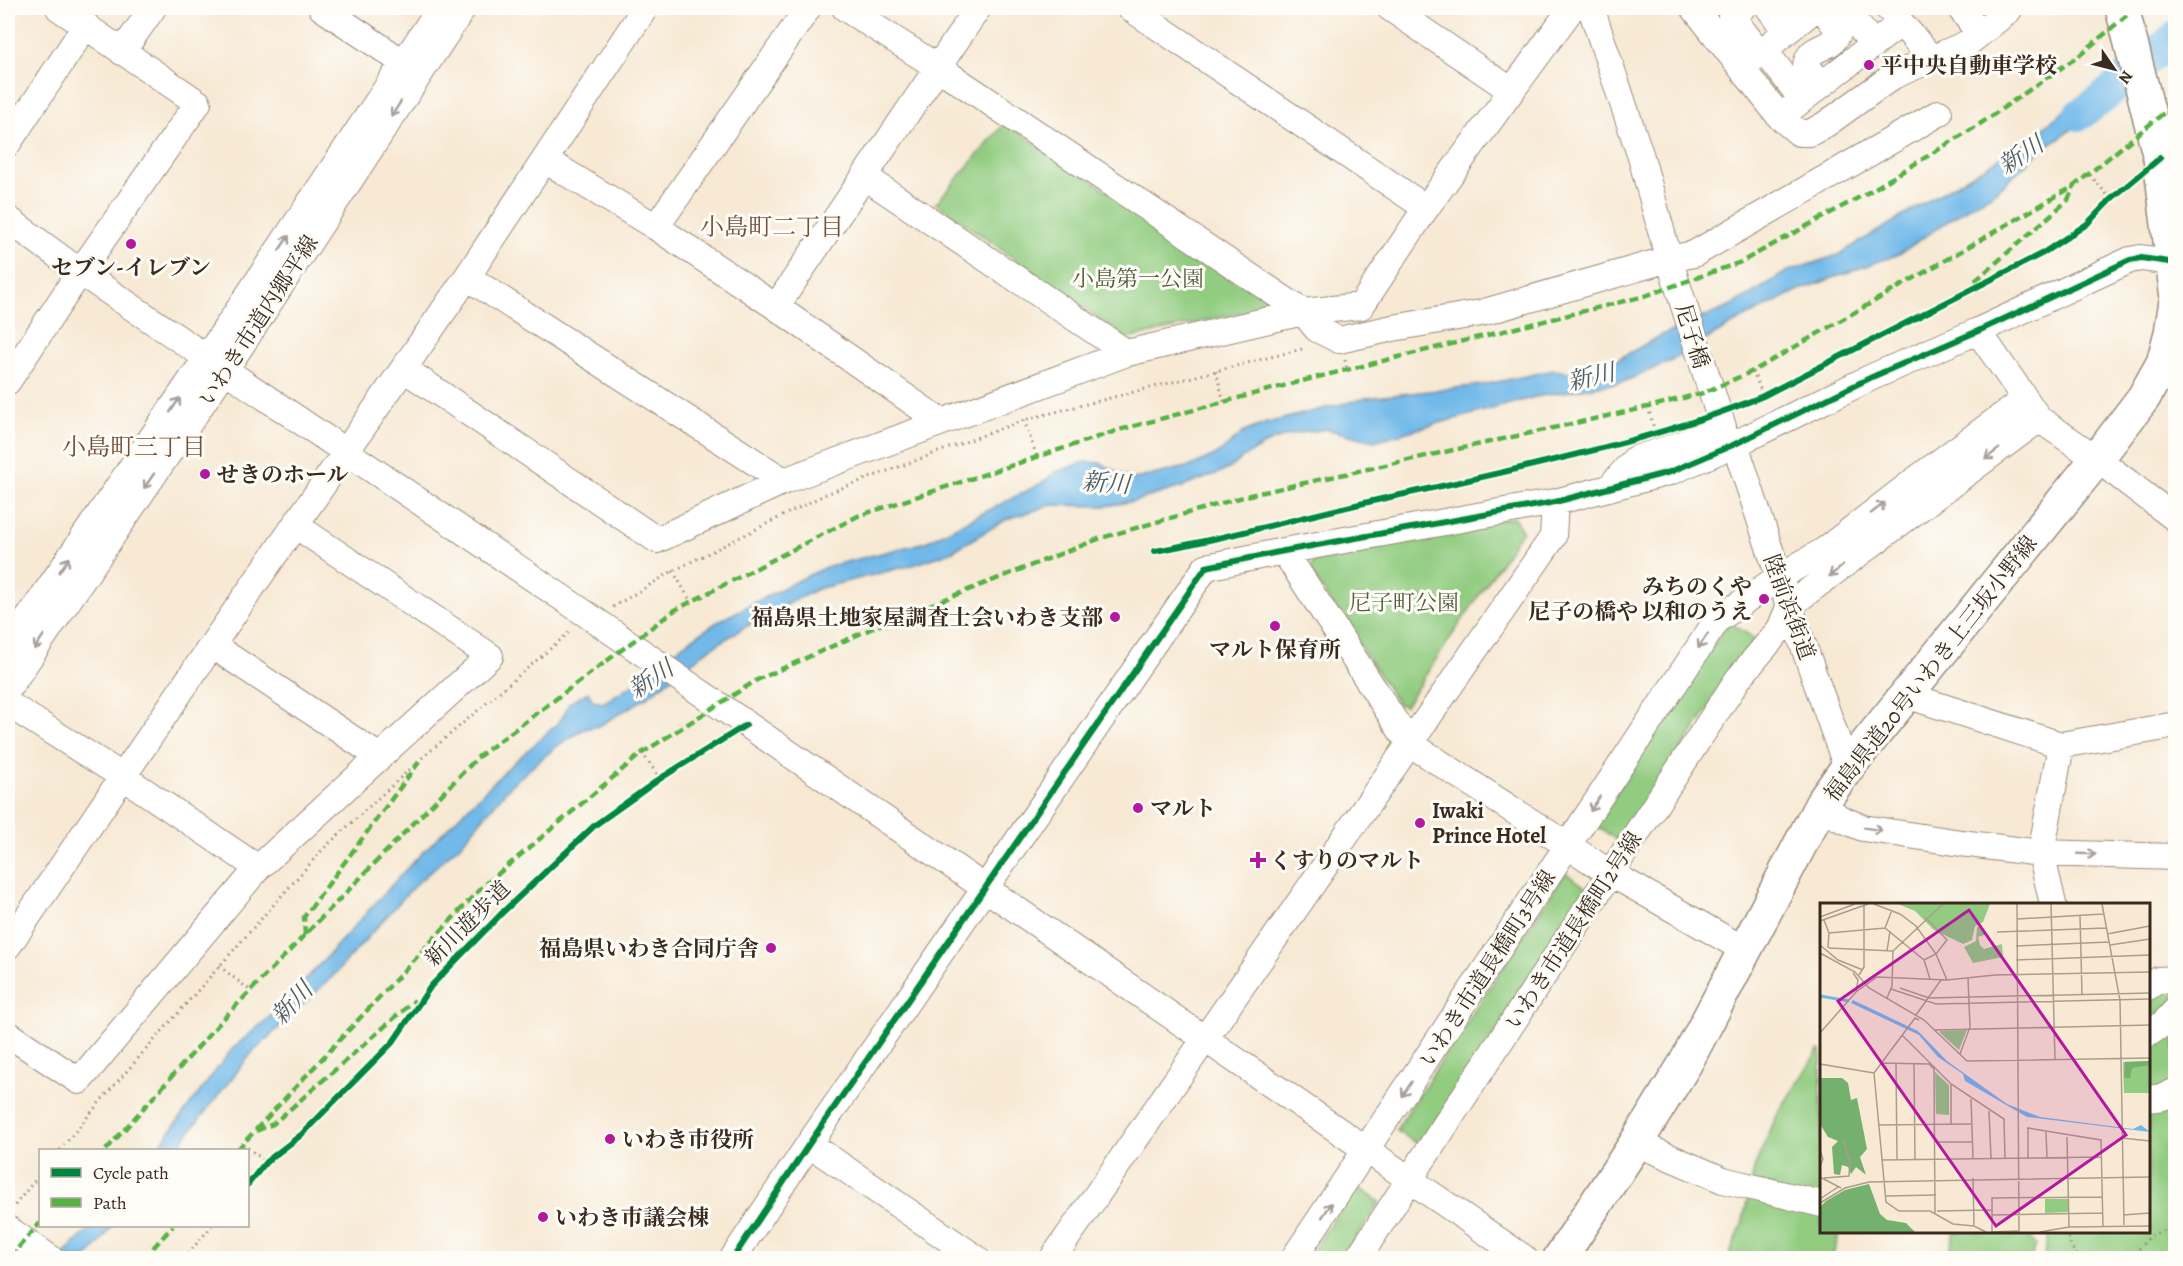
<svg xmlns="http://www.w3.org/2000/svg" width="2183" height="1266" font-family="Alegreya,'Noto Serif JP',serif">
  <style>
    .green { fill: #91cc80; stroke: #667b4f; stroke-width: 1.5 }
    .water { fill: #71b9e9; stroke: #567284; stroke-width: 1.5 }
    .lines { fill: none; stroke-linecap: round; stroke-linejoin: round }
    .river { stroke: #71b9e9; stroke-width: 32 }
    .minor-casing { stroke: #998a79; stroke-width: 28 }
    .major-casing { stroke: #998a79; stroke-width: 36 }
    .path { stroke: #998a79; stroke-width: 3; stroke-dasharray: 1.5 4.5; stroke-linecap: butt }
    .minor { stroke: #fff; stroke-width: 26 }
    .major { stroke: #fff; stroke-width: 33 }
    .quiet { stroke: #57b245; stroke-width: 4.5; stroke-dasharray: 9 4.5; stroke-linecap: butt }
    .cycleway-casing { stroke: #fdfcf7; stroke-width: 10 }
    .cycleway { stroke: #00873e; stroke-width: 6 }
    .oneway { stroke: #a79f9a }
    .poi-dot { fill: #b5179e; stroke: #fdfcf7; stroke-width: 2 }
    .labels { text-anchor: middle; stroke-width: 6; stroke-linejoin: round; paint-order: stroke }
    .poi-label { font-size: 22px; font-weight: bold; fill: #3b2a1e; stroke: #fdfcf7; text-anchor: start }
    .park-label { font-size: 22px; fill: #555b3b; stroke: #fdfcf7 }
    .street-label { font-size: 22px; fill: #3b2a1e; stroke: #fdfcf7 }
    .water-label { font-size: 24px; font-style: italic; fill: #4e5c65; stroke: #fdfcf7 }
    .neighbourhood-label { font-size: 24px; fill: #735039; stroke: #fdfcf7 }
    .inset-river { fill: none; stroke: #71b9e9; stroke-width: 3 }
    .inset-road { fill: none; stroke: #ac9d8b; stroke-width: 1.5 }
    .view { fill: #b5179e; fill-opacity: 0.15; stroke: #b5179e; stroke-width: 3 }
    .inset-edge { fill: none; stroke: #3b2a1e; stroke-width: 3 }
  </style>
  <rect width="100%" height="100%" fill="#fdfcf7"/>
  <filter id="ink" filterUnits="userSpaceOnUse"><feTurbulence type="fractalNoise" baseFrequency=".0167" numOctaves="2"/><feDisplacementMap in="SourceGraphic" scale="12" xChannelSelector="R" yChannelSelector="G"/><feConvolveMatrix kernelMatrix="1 2 1 2 8 2 1 2 1" color-interpolation-filters="sRGB"/></filter>
  <filter id="wash" filterUnits="userSpaceOnUse"><feTurbulence type="fractalNoise" baseFrequency=".008" numOctaves="4" result="noise"/><feDisplacementMap in="SourceGraphic" scale="24" xChannelSelector="R" yChannelSelector="G"/><feGaussianBlur stdDeviation="1.35" result="paint"/><feColorMatrix in="noise" values="0 0 0 0 0 0 0 0 0 0 0 0 0 0 0 0 0 1.4 0 .05"/><feComposite in="paint" operator="in"/></filter>
  <g filter="url(#wash)">
    <rect width="100%" height="100%" fill="#f7e9d4"/>
    <path class="green" d="M 1005,123 L 1278,304 L 1127,339 L 936,203 Z
      M 1514,517 L 1522,531 L 1405,706 L 1398,704 L 1310,570 L 1314,561 Z
      M 1729,622 L 1755,639 L 1620,842 L 1594,825 Z
      M 1565,873 L 1590,890 L 1421,1146 L 1396,1130 Z
      M 2175,978 L 2175,1258 L 2044,1258 L 2048,1237 L 2044,1232 L 2148,1232 L 2149,1002 Z
      M 1821,1050 L 1822,1232 L 1840,1232 L 1832,1258 L 1728,1258 L 1742,1225 L 1755,1165 L 1778,1113 L 1818,1051 Z
      M 1356,1186 L 1380,1202 L 1342,1258 L 1308,1258 Z
      M 1954,1232 L 2026,1232 L 2036,1245 L 2031,1258 L 1947,1258 Z"/>
    <path class="water" d="M 2110,74 L 2118,104 L 2098,112 L 2048,145 L 1991,195 L 1972,205 L 1899,254 L 1797,291 L 1729,326 L 1671,361 L 1623,382 L 1535,397 L 1374,441 L 1326,429 L 1293,434 L 1273,440 L 1245,456 L 1229,469 L 1182,487 L 1135,501 L 1106,506 L 1052,505 L 1007,519 L 951,552 L 916,564 L 817,589 L 743,628 L 705,652 L 646,698 L 599,726 L 584,729 L 557,746 L 511,785 L 460,845 L 414,886 L 334,975 L 251,1054 L 175,1150 L 156,1150 L 232,1049 L 278,1010 L 410,865 L 510,766 L 556,725 L 564,715 L 569,703 L 588,692 L 593,701 L 603,703 L 642,679 L 684,644 L 719,621 L 791,584 L 826,567 L 926,542 L 1040,484 L 1056,472 L 1085,462 L 1101,463 L 1124,476 L 1135,479 L 1191,466 L 1219,453 L 1244,432 L 1267,423 L 1366,398 L 1483,385 L 1554,370 L 1575,373 L 1597,371 L 1662,335 L 1724,309 L 1760,289 L 1786,272 L 1838,255 L 1993,162 L 2040,130 Z
      M 92,1226 L 113,1226 L 99,1244 L 86,1258 L 60,1258 Z"/>
    <g class="lines">
      <path class="river" d="M 2079,115 L 2099,101 L 2176,36"/>
    </g>
  </g>
  <g filter="url(#ink)">
    <g class="lines">
      <defs>
        <path id="minor" d="M 322,8 L 416,71
          M 845,8 L 939,68 L 1303,312 L 1361,306 L 1426,208 L 1572,8
          M 1130,8 L 1426,208
          M 1390,8 L 1512,91
          M 1591,8 L 1641,157 L 1669,259 L 1723,427 L 1683,444 L 1635,459 L 1609,488
          M 1694,8 L 1780,117 L 1799,133 L 1810,133 L 1826,124 L 1893,76 L 1968,43 L 2008,11 L 2010,8
          M 1742,8 L 1731,16 L 1760,53
          M 1769,8 L 1786,32
          M 1844,8 L 1873,44
          M 1888,8 L 1932,59
          M 1960,8 L 1979,33
          M 1764,50 L 1802,99
          M 122,52 L 153,8
          M 1741,68 L 1816,8
          M 1821,84 L 1806,65 C 1811,42 1831,53 1839,31 L 1822,8
          M 1780,117 L 1901,23
          M 8,143 L 86,25
          M 545,160 L 656,227 L 776,307 L 940,421
          M 865,177 L 1127,353
          M 8,219 L 80,272 L 586,614 L 1524,1258
          M 656,227 L 808,8
          M 467,277 L 784,481
          M 776,307 L 978,8
          M 1978,331 L 2039,419 L 2097,459 L 2176,519
          M 404,369 L 657,540 L 784,481 L 1127,353 L 1303,312 L 1317,329 L 1339,340 L 1393,328 L 1481,313 L 1669,259 L 1694,254 L 1939,113
          M 8,381 L 80,272 L 198,103 L 59,8
          M 1735,444 L 1779,577 L 1847,768
          M 1284,551 L 1409,743 L 1610,873 L 1745,950
          M 212,645 L 378,756
          M 8,648 L 207,357 L 440,8
          M 8,689 L 225,370 L 463,8
          M 1906,695 L 2061,745 L 2176,725
          M 8,704 L 122,776 L 258,868
          M 1822,803 L 1839,818 L 1863,828 L 1961,843 L 2041,853 L 2176,857
          M 2053,904 L 2041,853 L 2061,745
          M 8,946 L 212,645 L 467,277 L 645,8
          M 2148,987 L 2158,980 L 2176,979
          M 8,1034 L 79,1081 L 258,868 L 490,656 L 295,525
          M 2148,1034 L 2164,1023 L 2176,1010
          M 2148,1099 L 2163,1097 L 2176,1091
          M 1636,1143 L 1723,1180 L 1822,1204
          M 809,1144 L 976,1258
          M 8,1229 L 50,1258
          M 733,1258 L 809,1144 L 1206,567 L 1284,551 L 1555,502 L 1670,472 L 1735,444 L 1872,377 L 1978,331 L 2130,260 L 2141,258 L 2176,263
          M 1053,1258 L 1553,537 L 1555,502
          M 1294,1258 L 1717,620 L 1779,577 L 1825,550 L 1914,481 L 2025,399
          M 1358,1258 L 1738,679 L 1780,629 L 1790,605 L 2039,419"/>
        <path id="major" d="M 2122,8 L 2160,158 L 2176,291
          M 1560,1258 L 1636,1143 L 1685,1064 L 1822,803 L 1847,768 L 2097,459 L 2144,397 L 2163,363 L 2171,333 L 2176,301"/>
      </defs>
      <use href="#minor" class="minor-casing"/>
      <use href="#major" class="major-casing"/>
      <path class="path" d="M 2090,175 L 2111,199
        M 1345,360 L 1347,370
        M 1216,371 L 1224,402
        M 1753,371 L 1763,396
        M 1648,407 L 1655,432
        M 1024,420 L 1037,457
        M 673,571 L 691,602
        M 613,607 L 673,571 L 826,494 L 1024,420 L 1306,348
        M 642,753 L 660,778
        M 480,889 L 504,911
        M 219,966 L 251,991
        M 243,1144 L 266,1162
        M 60,1150 L 104,1097 L 322,850 L 422,758 L 571,631
        M 248,1184 L 266,1162 L 301,1135 L 393,1042 L 431,986 L 504,911 L 595,825 L 661,778 L 727,737
        M 11,1210 L 40,1174
        M 2067,1232 C 2069,1241 2072,1252 2080,1258
        M 151,1251 L 160,1258
        M 184,1258 L 212,1226
        M 2131,1258 L 2150,1236 L 2176,1225"/>
      <use href="#minor" class="minor"/>
      <use href="#major" class="major"/>
      <path class="quiet" d="M 1975,281 L 2068,200 L 2074,186
        M 305,935 L 304,917 L 422,758
        M 256,1131 L 273,1124 L 415,1000
        M 106,1150 L 225,1017 L 478,757 L 675,610 L 858,516 L 1119,430 L 1298,382 L 1645,296 L 1741,262 L 1867,193 L 1977,126 L 2080,55 L 2135,8
        M 237,1150 L 480,889 L 642,753 L 757,680 L 884,623 L 1101,538 L 1250,495 L 1648,407 L 1703,393 L 1753,371 L 2074,186 L 2176,103
        M 2135,1253 L 2144,1258 L 2152,1258
        M 9,1258 L 40,1223
        M 144,1258 L 173,1226
        M 2162,1258 L 2176,1257"/>
      <defs>
        <path id="cycleway" d="M 1155,551 C 1233,537 1309,515 1386,498 C 1466,481 1546,463 1625,442 C 1672,429 1718,415 1763,396 L 2043,253 L 2087,224 L 2111,199 L 2160,158
          M 248,1184 L 266,1162 L 301,1135 L 393,1042 L 431,986 L 504,911 L 595,825 L 661,778 L 746,725
          M 733,1258 L 809,1144 L 1206,567 L 1284,551 L 1555,502 L 1670,472 L 1735,444 L 1872,377 L 1978,331 L 2130,260 L 2141,258 L 2176,263"/>
      </defs>
      <use href="#cycleway" class="cycleway-casing"/>
      <use href="#cycleway" class="cycleway"/>
    </g>
    <defs><path id="oneway-shaft" d="M-6 0H5M1.5-3L5.5 0L1.5 3" fill="none" stroke-width="1.6" stroke-linecap="round" stroke-linejoin="round" transform="scale(1.5)"/></defs>
    <g class="oneway">
      <use href="#oneway-shaft" transform="translate(396 109) rotate(123)"/>
      <use href="#oneway-shaft" transform="translate(284 243) rotate(-56)"/>
      <use href="#oneway-shaft" transform="translate(175 405) rotate(-56)"/>
      <use href="#oneway-shaft" transform="translate(1992 454) rotate(143)"/>
      <use href="#oneway-shaft" transform="translate(149 481) rotate(124)"/>
      <use href="#oneway-shaft" transform="translate(1878 508) rotate(-38)"/>
      <use href="#oneway-shaft" transform="translate(64 565) rotate(-56)"/>
      <use href="#oneway-shaft" transform="translate(1836 571) rotate(143)"/>
      <use href="#oneway-shaft" transform="translate(1703 641) rotate(123)"/>
      <use href="#oneway-shaft" transform="translate(39 642) rotate(124)"/>
      <use href="#oneway-shaft" transform="translate(1595 804) rotate(123)"/>
      <use href="#oneway-shaft" transform="translate(1873 829) rotate(9)"/>
      <use href="#oneway-shaft" transform="translate(2087 854) rotate(2)"/>
      <use href="#oneway-shaft" transform="translate(1407 1089) rotate(123)"/>
      <use href="#oneway-shaft" transform="translate(1327 1210) rotate(-56)"/>
    </g>
  </g>
  <g class="poi-dot">
    <circle cx="1869" cy="65" r="6"/>
    <circle cx="131" cy="244" r="6"/>
    <circle cx="205" cy="474" r="6"/>
    <circle cx="1764" cy="599" r="6"/>
    <circle cx="1115" cy="617" r="6"/>
    <circle cx="1275" cy="626" r="6"/>
    <circle cx="1138" cy="808" r="6"/>
    <circle cx="1420" cy="823" r="6"/>
    <path d="M1255 851h6v6h6v6h-6v6h-6v-6h-6v-6h6z"/>
    <circle cx="771" cy="948" r="6"/>
    <circle cx="610" cy="1139" r="6"/>
    <circle cx="543" cy="1217" r="6"/>
  </g>
  <g class="labels">
    <g class="poi-label">
      <text x="1881" y="73">平中央自動車学校</text>
      <text x="131" y="275" text-anchor="middle">セブン-イレブン</text>
      <text x="217" y="482">せきのホール</text>
      <text x="1752" y="594" text-anchor="end">みちのくや<tspan x="1752" dy="25">尼子の橋や 以和のうえ</tspan></text>
      <text x="1103" y="625" text-anchor="end">福島県土地家屋調査士会いわき支部</text>
      <text x="1275" y="657" text-anchor="middle">マルト保育所</text>
      <text x="1150" y="816">マルト</text>
      <text x="1432" y="818">Iwaki<tspan x="1432" dy="25">Prince Hotel</tspan></text>
      <text x="1270" y="868">くすりのマルト</text>
      <text x="759" y="956" text-anchor="end">福島県いわき合同庁舎</text>
      <text x="622" y="1147">いわき市役所</text>
      <text x="555" y="1225">いわき市議会棟</text>
    </g>
    <g class="park-label">
      <text x="1138" y="286">小島第一公園</text>
      <text x="1404" y="610">尼子町公園</text>
    </g>
    <g class="street-label">
      <text transform="translate(258 320) rotate(-57)" y="8">いわき市道内郷平線</text>
      <text transform="translate(1693 336) rotate(73)" y="8">尼子橋</text>
      <text transform="translate(1790 607) rotate(70)" y="8">陸前浜街道</text>
      <text transform="translate(1930 668) rotate(-52)" y="8">福島県道20号いわき上三坂小野線</text>
      <text transform="translate(467 923) rotate(-45)" y="8">新川遊歩道</text>
      <text transform="translate(1573 930) rotate(-57)" y="8">いわき市道長橋町2号線</text>
      <text transform="translate(1487 968) rotate(-57)" y="8">いわき市道長橋町3号線</text>
    </g>
    <g class="water-label">
      <text transform="translate(2021 155) rotate(-34)" y="8">新川</text>
      <text transform="translate(1591 377) rotate(-13)" y="8">新川</text>
      <text transform="translate(1106 483) rotate(4)" y="8">新川</text>
      <text transform="translate(651 679) rotate(-34)" y="8">新川</text>
      <text transform="translate(292 1003) rotate(-47)" y="8">新川</text>
    </g>
    <g class="neighbourhood-label">
      <text x="772" y="235">小島町二丁目</text>
      <text x="134" y="455">小島町三丁目</text>
    </g>
  </g>
  <g transform="translate(1820 903)">
    <rect width="330" height="330" fill="#f7e9d4"/>
    <path d="M 78,1 L 170,1 L 163,19 L 155,23 L 152,37 L 143,41 L 114,27 L 95,8 ZM 161,23 L 167,31 L 158,34 L 160,42 L 164,46 L 182,41 L 183,54 L 153,60 L 144,44 L 156,38 L 157,24 ZM 147,127 L 139,147 L 120,130 L 120,128 ZM 330,158 L 330,190 L 304,190 L 303,159 ZM 115,169 L 129,182 L 129,212 L 116,211 ZM 225,296 L 248,296 L 248,309 L 225,310 Z" fill="#91cc80"/>
    <path d="M 330,158 L 330,162 L 312,165 L 310,175 L 304,175 L 305,159 ZM 0,175 L 22,175 L 28,180 L 31,197 L 37,195 L 47,246 L 40,254 L 46,272 L 36,264 L 31,271 L 28,264 L 22,262 L 20,272 L 14,271 L 12,244 L 18,238 L 8,234 L 0,221 ZM 49,281 L 60,311 L 67,317 L 86,320 L 95,329 L 0,329 L 0,304 L 6,298 L 25,287 Z" fill="#74b06e"/>
    <path d="M 33,97 L 98,128 L 127,158 L 187,201 L 220,214 L 313,226 L 321,222 L 330,229 L 207,214 L 145,178 L 143,171 L 118,154 L 99,132 L 31,100 Z" fill="#71b9e9"/>
    <path class="inset-river" d="M 0,93 L 29,98"/>
    <path class="inset-road" d="M 54,1 L 80,11 L 96,23 L 116,51 L 127,77M 197,1 L 199,329M 231,1 L 235,157M 282,1 L 300,97 L 304,322M 260,13 L 262,91M 0,14 L 35,1M 197,16 L 283,11M 4,17 L 9,30 L 8,45M 0,18 L 48,1M 65,25 L 72,7M 177,29 L 286,25M 9,30 L 65,25 L 104,57 L 110,76M 287,31 L 330,23M 0,42 L 18,57 L 43,67M 290,42 L 330,36M 196,43 L 289,39M 9,45 L 73,48M 67,48 L 70,28M 0,50 L 35,69 L 49,85 L 104,117 L 147,158 L 330,155M 104,57 L 116,51 L 127,37 L 105,14M 196,57 L 330,52M 33,70 L 38,77 L 36,89M 39,72 L 44,64 L 44,2M 80,85 L 109,95 L 330,90M 71,86 L 116,101 L 330,96M 67,95 L 72,83 L 73,48 L 123,1M 96,112 L 121,77M 99,117 L 95,115 L 54,170 L 66,299 L 79,308 L 110,308 L 133,321 L 154,323 L 166,329M 115,127 L 330,122M 0,130 L 36,89 L 57,74 L 127,77 L 175,72 L 330,69M 82,132 L 131,181 L 184,216 L 185,255M 140,151 L 150,124 L 148,75M 60,160 L 109,161 L 114,166 L 115,310M 0,161 L 54,170M 76,161 L 77,257M 94,161 L 95,257M 131,182 L 131,221M 151,196 L 153,255M 169,208 L 171,255M 58,222 L 151,221M 226,229 L 227,255M 247,234 L 249,324M 302,235 L 330,238M 116,239 L 152,239M 0,247 L 3,256 L 0,264M 208,255 L 208,225 L 281,237 L 283,324M 62,257 L 282,254M 0,274 L 21,285M 4,275 L 29,273 L 30,259 L 24,238M 153,275 L 154,323M 65,293 L 116,292M 0,296 L 18,284M 0,300 L 25,285 L 49,279 L 330,274M 117,308 L 172,307M 172,312 L 283,310M 303,312 L 330,310M 172,329 L 172,295 L 283,294M 172,329 L 198,328M 220,329 L 249,324 L 330,323"/>
    <path class="view" d="M 149,7 L 306,232 L 176,323 L 18,98 Z"/>
    <rect width="330" height="330" class="inset-edge"/>
  </g>
  <rect width="2183" height="1266" fill="none" stroke="#fdfcf7" stroke-width="30"/>
  <rect x="39" y="1149" width="210" height="78" fill="#fdfcf7" stroke="#afa8a0" stroke-width="1.5"/>
  <rect x="51" y="1168" width="30" height="9" fill="#00873e" stroke="#afa8a0" stroke-width="1.5"/>
  <text x="93" y="1179" font-size="18" fill="#3b2a1e">Cycle path</text>
  <rect x="51" y="1198" width="30" height="9" fill="#57b245" stroke="#afa8a0" stroke-width="1.5"/>
  <text x="93" y="1209" font-size="18" fill="#3b2a1e">Path</text>
  <g transform="translate(2114 69) rotate(125)" stroke="#fdfcf7" stroke-width="4.5" paint-order="stroke">
  <path d="M0-4.5L10 22L0 15L-10 22Z" fill="#3b2a1e"/>
  <text y="-9" font-size="16" font-weight="bold" text-anchor="middle" fill="#3b2a1e">N</text>
  </g>
</svg>
